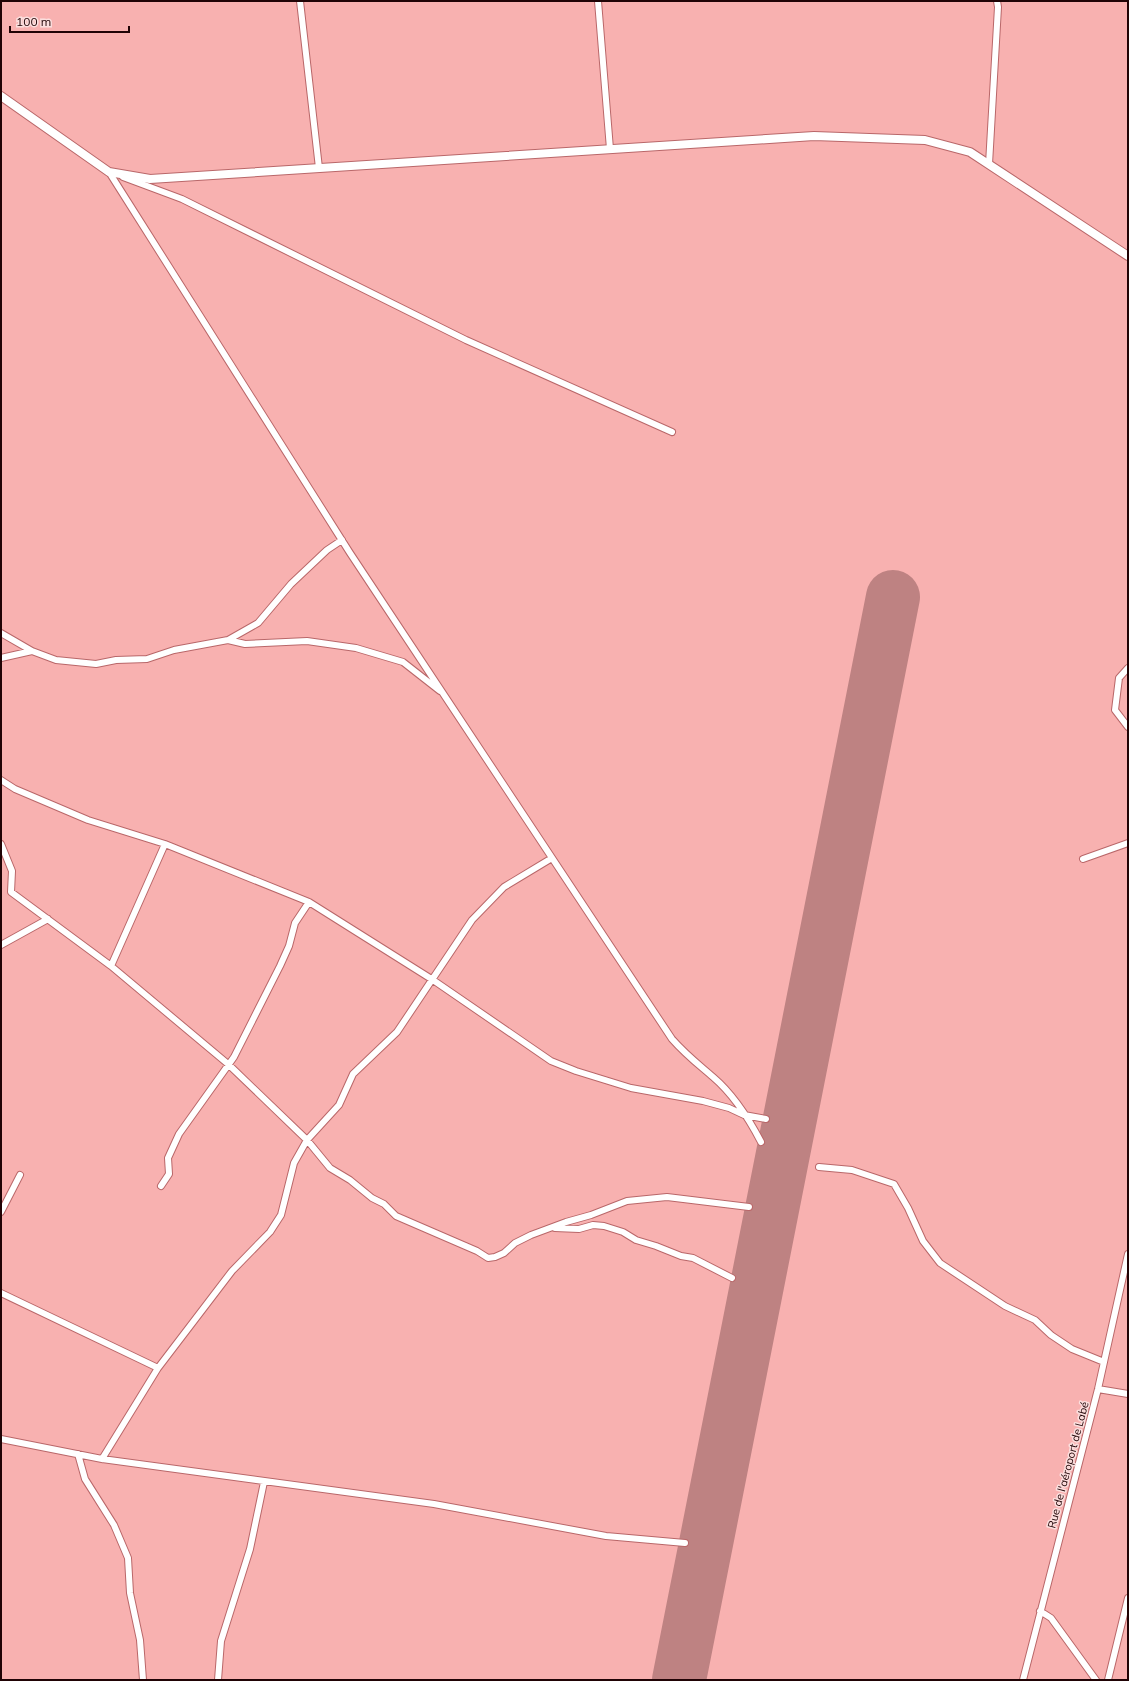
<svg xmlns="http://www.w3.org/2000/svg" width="1129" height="1681" font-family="Mulish,sans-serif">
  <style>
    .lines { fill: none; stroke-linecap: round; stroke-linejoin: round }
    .runway { stroke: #be8282; stroke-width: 54 }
    .minor-casing { stroke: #b96769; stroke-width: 8 }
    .tertiary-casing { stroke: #b96769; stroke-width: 10 }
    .minor { stroke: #fff; stroke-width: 6 }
    .tertiary { stroke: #fff; stroke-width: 8 }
    .labels { text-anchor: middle; stroke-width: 3; stroke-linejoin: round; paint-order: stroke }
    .street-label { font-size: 11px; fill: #200305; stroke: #fbdfde }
  </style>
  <rect width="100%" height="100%" fill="#f8b1b0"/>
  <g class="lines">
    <path class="runway" d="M 679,1680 L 893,597"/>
    <defs>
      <path id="minor" d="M 300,1 L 319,168
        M 598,1 L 610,149
        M 989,164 L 998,7 L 997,1
        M 109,172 L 350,553 L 672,1039 C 686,1055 698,1064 713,1077 C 733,1094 749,1119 761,1142
        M 123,177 L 182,199 L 466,340 L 672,432
        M 1,633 L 32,651
        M 228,640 L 258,623 L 291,584 L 327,550 L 342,540
        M 1,658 L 32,651 L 56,660 L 96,664 L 116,660 L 147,659 L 174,650 L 228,640 L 245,644 L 307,641 L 356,648 L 403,662 L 440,691
        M 1128,668 L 1119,678 L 1115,710 L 1128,727
        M 1,780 L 15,789 L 88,820 L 165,844 L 309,902 L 433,980 L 551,1061 L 576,1071 L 631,1088 L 703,1101 L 729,1108 L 744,1115 L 766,1119
        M 1,844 L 12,871 L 11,892 L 111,966 L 228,1064 L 307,1140 L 330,1168 L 350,1180 L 372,1198 L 384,1204 L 396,1216 L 477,1251 L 488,1258 L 495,1257 L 504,1253 L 515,1243 L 531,1235 L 566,1222 L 591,1215 L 627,1201 L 667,1197 L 749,1207
        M 1083,859 L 1128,843
        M 1,945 L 48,919
        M 111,966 L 165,844
        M 819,1167 L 852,1170 L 894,1184 L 908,1208 L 923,1241 L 940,1263 L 1005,1306 L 1035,1320 L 1051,1335 L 1072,1349 L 1104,1362
        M 161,1186 L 169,1174 L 168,1158 L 179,1134 L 234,1057 L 280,966 L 289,946 L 295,923 L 309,902
        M 1,1212 L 20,1175
        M 555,1228 L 579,1229 L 593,1225 L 604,1226 L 623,1232 L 636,1240 L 656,1246 L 681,1256 L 693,1258 L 732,1278
        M 1,1293 L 158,1368
        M 1098,1389 L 1128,1394
        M 1,1439 L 102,1459 L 434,1504 L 606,1536 L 685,1543
        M 78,1454 L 85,1479 L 114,1525 L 128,1558 L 130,1593 L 140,1640 L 143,1680
        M 102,1459 L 158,1368 L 232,1271 L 270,1232 L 281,1215 L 294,1163 L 307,1140 L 339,1105 L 353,1074 L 397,1032 L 472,920 L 504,887 L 552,858
        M 1040,1611 L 1051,1618 L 1096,1680
        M 218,1680 L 221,1641 L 250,1549 L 264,1482
        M 1023,1680 L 1098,1389 L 1128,1254
        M 1108,1680 L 1128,1598"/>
      <path id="tertiary" d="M 1,96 L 109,172 L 150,179 L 814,136 L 925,140 L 970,152 L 1128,256"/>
    </defs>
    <use href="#minor" class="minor-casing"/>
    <use href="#tertiary" class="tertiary-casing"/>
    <use href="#minor" class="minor"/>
    <use href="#tertiary" class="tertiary"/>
  </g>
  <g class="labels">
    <g class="street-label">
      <text transform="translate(1068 1465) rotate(-75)" y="4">Rue de l'aéroport de Labé</text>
    </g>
  </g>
  <rect width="1129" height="1681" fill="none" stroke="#200305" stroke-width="4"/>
  <path d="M10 26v6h119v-6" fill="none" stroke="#200305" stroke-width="2"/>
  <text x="16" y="26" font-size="12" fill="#200305" stroke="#fbdfde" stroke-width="3" paint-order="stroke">100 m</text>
</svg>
